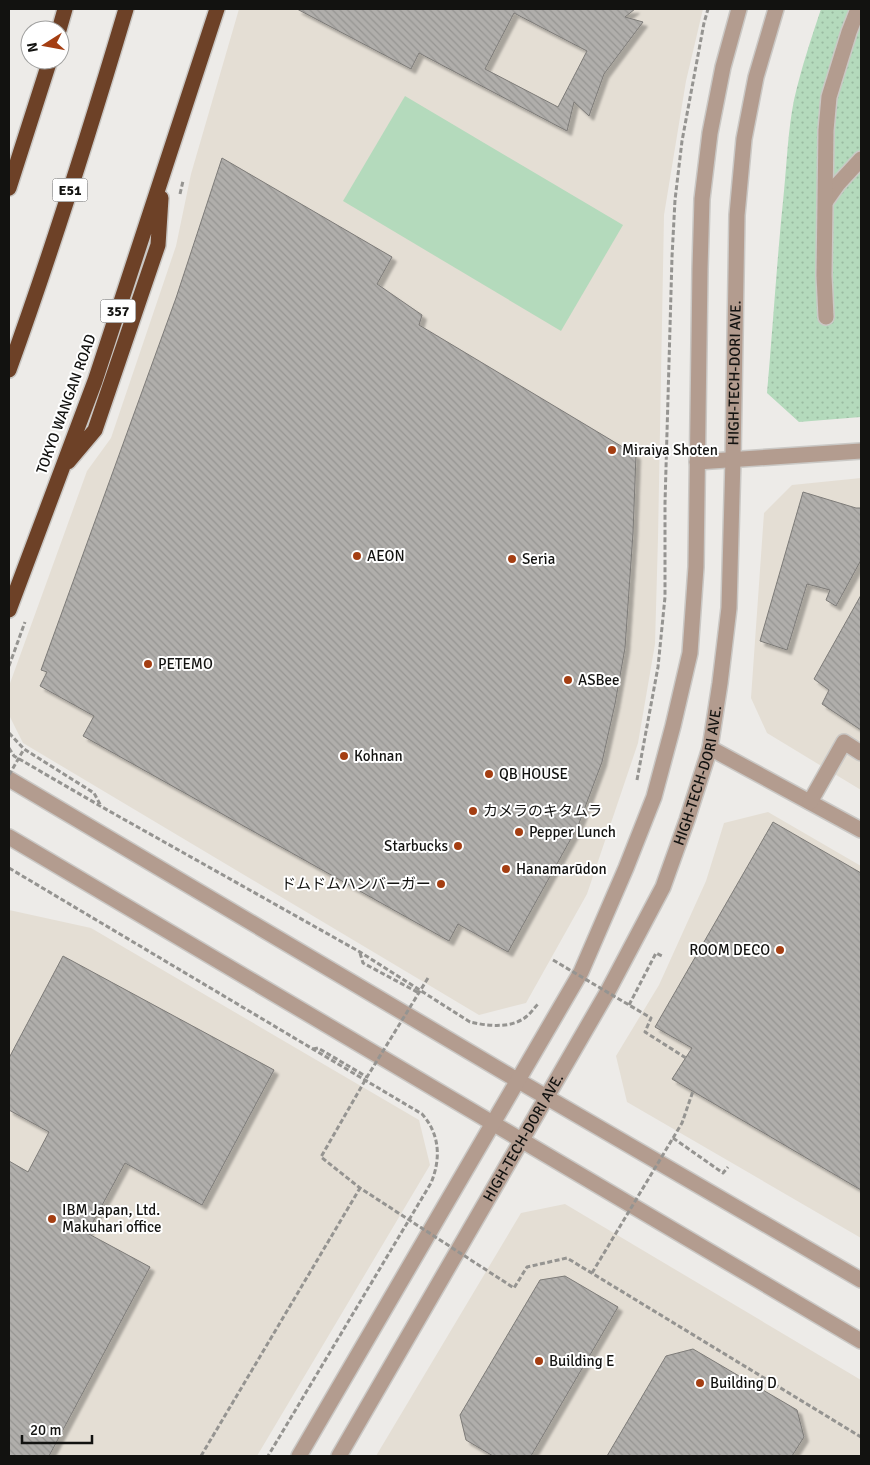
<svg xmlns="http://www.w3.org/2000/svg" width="870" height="1465" font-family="Signika,'Noto Sans JP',sans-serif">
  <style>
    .built { fill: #e4ded4 }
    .grass { fill: #b4dabc }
    .park { fill: url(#park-dots) }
    .building { fill: url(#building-back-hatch); stroke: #7d7b78; fill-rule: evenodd; filter: url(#shadow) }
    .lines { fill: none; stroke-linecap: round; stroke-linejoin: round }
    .minor-casing { stroke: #cac8c5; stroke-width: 18 }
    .highway-casing { stroke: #cac8c5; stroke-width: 18 }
    .path { stroke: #959491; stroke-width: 3; stroke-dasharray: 5 2.5; stroke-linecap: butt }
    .minor { stroke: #b39c8f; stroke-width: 15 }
    .highway { stroke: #6d4127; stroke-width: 15 }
    .path-bridge { stroke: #959491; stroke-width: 3; stroke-dasharray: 5 2.5; stroke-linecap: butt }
    .poi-dot { fill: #a43e12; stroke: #fff; stroke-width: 2 }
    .labels { text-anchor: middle; stroke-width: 4; stroke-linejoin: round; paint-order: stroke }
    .shield { fill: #fff; stroke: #595958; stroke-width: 1 }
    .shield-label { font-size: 14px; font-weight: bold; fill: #121210 }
    .street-label { font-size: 15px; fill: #121210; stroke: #fff }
    .poi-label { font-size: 15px; fill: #121210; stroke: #fff; text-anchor: start }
  </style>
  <defs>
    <pattern id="park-dots" width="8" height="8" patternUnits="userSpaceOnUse" patternTransform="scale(1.25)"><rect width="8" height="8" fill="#b4dabc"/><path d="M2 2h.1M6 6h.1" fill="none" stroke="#9abaa1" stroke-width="1.8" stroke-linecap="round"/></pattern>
    <pattern id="building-back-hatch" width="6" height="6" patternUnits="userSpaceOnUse" patternTransform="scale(1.25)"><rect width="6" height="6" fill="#b0aeab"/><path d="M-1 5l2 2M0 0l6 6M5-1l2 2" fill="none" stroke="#969592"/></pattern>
    <filter id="shadow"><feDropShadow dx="4.5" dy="4.5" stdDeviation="1" flood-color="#0004"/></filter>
  </defs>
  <rect width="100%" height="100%" fill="#edebe8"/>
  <path class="built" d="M 239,9 L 703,9 L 686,81 L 664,215 L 658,538 L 655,644 L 638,743 L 587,894 L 526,1003 L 479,1015 L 23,743 L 9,715 L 9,686 L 87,471 L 111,438 L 176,246 L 191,174 Z
    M 861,478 L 861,790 L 767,733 L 751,698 L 764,513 L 792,485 Z
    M 768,812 L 861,866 L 861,1238 L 627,1102 L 616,1056 L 659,985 L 706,881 L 724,823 Z
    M 9,910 L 91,928 L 419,1120 L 430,1165 L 257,1456 L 9,1456 Z
    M 565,1204 L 861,1380 L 861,1456 L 376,1456 L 521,1213 Z"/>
  <path class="grass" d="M 405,96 L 623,225 L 561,331 L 343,201 Z"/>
  <path class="park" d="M 821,9 L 861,9 L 861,417 L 799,422 L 767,393 C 773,326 777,258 784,191 C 787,161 788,130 794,100 C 801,69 811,39 821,9 Z"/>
  <path class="building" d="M 297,9 L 635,9 L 625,17 L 643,22 L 604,74 L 589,116 L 574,102 L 567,131 L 419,53 L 411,69 ZM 514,13 L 587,51 L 558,107 L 485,69 Z
    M 222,158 L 392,257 L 377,284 L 422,315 L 419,325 L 636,455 L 633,533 L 625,648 L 615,704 L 602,762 L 578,826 L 508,952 L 458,924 L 449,941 L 83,736 L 94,716 L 40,686 L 47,672 L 41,670 L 176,298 Z
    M 803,492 L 856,508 L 861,508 L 861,560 L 836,606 L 826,600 L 830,590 L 807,584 L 787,650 L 760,641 Z
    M 861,595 L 861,730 L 822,704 L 829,690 L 814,679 Z
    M 773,822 L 861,873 L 861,1190 L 672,1079 L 692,1048 L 655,1027 Z
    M 63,956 L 274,1070 L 202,1205 L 125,1163 L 87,1233 L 150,1267 L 49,1456 L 9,1456 L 9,1161 L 28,1172 L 49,1132 L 9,1110 L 9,1058 Z
    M 565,1276 L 618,1307 L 531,1456 L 493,1456 L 466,1440 L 460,1415 L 540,1280 Z
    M 693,1349 L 797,1410 L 804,1437 L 792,1456 L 607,1456 L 666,1356 Z"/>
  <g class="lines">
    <defs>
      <g id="minor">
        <path d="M 826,201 L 838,184 L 861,159"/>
        <path d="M 826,317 L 824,276 L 826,130 L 829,97 L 849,32 L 858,9"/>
        <path d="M 697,462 L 861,451"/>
        <path d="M 710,748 L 861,830"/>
        <path d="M 9,779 L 517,1080 L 861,1280"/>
        <path d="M 810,802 L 844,742 L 861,753"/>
        <path d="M 9,837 L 861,1341"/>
        <path d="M 299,1456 L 581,972 L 626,868 L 654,797 L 673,726 L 690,653 L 696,567 L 700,269 L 702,199 L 710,133 L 723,67 L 739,9"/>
        <path id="s1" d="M 339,1456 L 608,991 L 663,887 L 687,820 L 710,748 L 720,683 L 729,608 L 733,459 L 737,215 L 744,139 L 756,77 L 776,9"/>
      </g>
      <path id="highway" d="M 59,30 L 65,9
        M 9,188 L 50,60
        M 9,370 C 52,251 90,130 126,9
        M 68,462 L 95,430 L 158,245 L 161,198
        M 9,610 L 95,381 L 217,9"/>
    </defs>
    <use href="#minor" class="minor-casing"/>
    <use href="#highway" class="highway-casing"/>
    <path class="path" d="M 180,194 L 183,181
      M 9,666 L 25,622
      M 9,733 L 24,749 L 94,793 L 101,806
      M 9,748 L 14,756 L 102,807 L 360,952 L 470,1022 C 488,1026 512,1029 527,1016 C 531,1013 534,1008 538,1004
      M 637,780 L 658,667 L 665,597 L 665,503 L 672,257 L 675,200 L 682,141 L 704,23 L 708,9
      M 9,868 L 422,1114 C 440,1134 441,1159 431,1183 L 268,1456
      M 360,953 L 363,963 L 419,993
      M 629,1005 L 656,953 L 662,956
      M 313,1049 L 318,1048 L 367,1077
      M 673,1138 L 723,1173 L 728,1167
      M 201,1456 L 360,1188"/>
    <use href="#minor" class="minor"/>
    <use href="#highway" class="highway"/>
    <path class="path-bridge" d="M 9,775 L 24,749
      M 553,960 L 651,1018 L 645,1032 L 686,1058
      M 428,978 L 367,1077 L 321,1157 L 360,1188 L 514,1288 L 527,1267 L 567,1258 L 861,1437
      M 592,1273 L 682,1123 L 693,1091"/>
  </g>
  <g class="poi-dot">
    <circle cx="612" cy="450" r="5"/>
    <circle cx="357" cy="556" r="5"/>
    <circle cx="512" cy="559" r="5"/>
    <circle cx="148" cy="664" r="5"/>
    <circle cx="568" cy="680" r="5"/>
    <circle cx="344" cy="756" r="5"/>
    <circle cx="489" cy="774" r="5"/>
    <circle cx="473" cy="811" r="5"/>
    <circle cx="519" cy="832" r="5"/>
    <circle cx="458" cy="846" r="5"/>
    <circle cx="506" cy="869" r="5"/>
    <circle cx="441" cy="884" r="5"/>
    <circle cx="780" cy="950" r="5"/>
    <circle cx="52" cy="1219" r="5"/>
    <circle cx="539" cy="1361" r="5"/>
    <circle cx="700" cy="1383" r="5"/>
  </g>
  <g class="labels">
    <g class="shield">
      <rect x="52.5" y="178.5" width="35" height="23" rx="4"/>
      <rect x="100.5" y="299.5" width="35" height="23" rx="4"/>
    </g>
    <g class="shield-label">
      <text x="70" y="195">E51</text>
      <text x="118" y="316">357</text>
    </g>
    <g class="street-label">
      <text dy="5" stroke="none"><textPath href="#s1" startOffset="1178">HIGH-TECH-DORI AVE.</textPath></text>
      <text transform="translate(66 404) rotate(-70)" y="5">TOKYO WANGAN ROAD</text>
      <text dy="5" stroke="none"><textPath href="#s1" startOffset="772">HIGH-TECH-DORI AVE.</textPath></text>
      <text dy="5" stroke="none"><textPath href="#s1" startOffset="368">HIGH-TECH-DORI AVE.</textPath></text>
    </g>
    <g class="poi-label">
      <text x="622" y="455">Miraiya Shoten</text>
      <text x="367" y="561">AEON</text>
      <text x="522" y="564">Seria</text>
      <text x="158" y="669">PETEMO</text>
      <text x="578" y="685">ASBee</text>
      <text x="354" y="761">Kohnan</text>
      <text x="499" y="779">QB HOUSE</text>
      <text x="483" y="816">カメラのキタムラ</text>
      <text x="529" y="837">Pepper Lunch</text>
      <text x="448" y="851" text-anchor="end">Starbucks</text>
      <text x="516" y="874">Hanamarūdon</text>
      <text x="431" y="889" text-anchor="end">ドムドムハンバーガー</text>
      <text x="770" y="955" text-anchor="end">ROOM DECO</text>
      <text x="62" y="1215">IBM Japan, Ltd.<tspan x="62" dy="17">Makuhari office</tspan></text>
      <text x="549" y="1366">Building E</text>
      <text x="710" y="1388">Building D</text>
    </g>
  </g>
  <rect width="870" height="1465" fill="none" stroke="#121210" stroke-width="20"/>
  <g transform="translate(45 45) rotate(259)"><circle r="24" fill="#ffffff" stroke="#a0a09f"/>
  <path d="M0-4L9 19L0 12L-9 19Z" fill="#a43e12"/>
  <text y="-8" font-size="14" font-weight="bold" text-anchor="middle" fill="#121210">N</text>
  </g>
  <path d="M22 1435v8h70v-8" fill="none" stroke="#121210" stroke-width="2.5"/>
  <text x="30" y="1435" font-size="15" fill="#121210" stroke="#ffffff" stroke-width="4" paint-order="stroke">20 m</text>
</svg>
